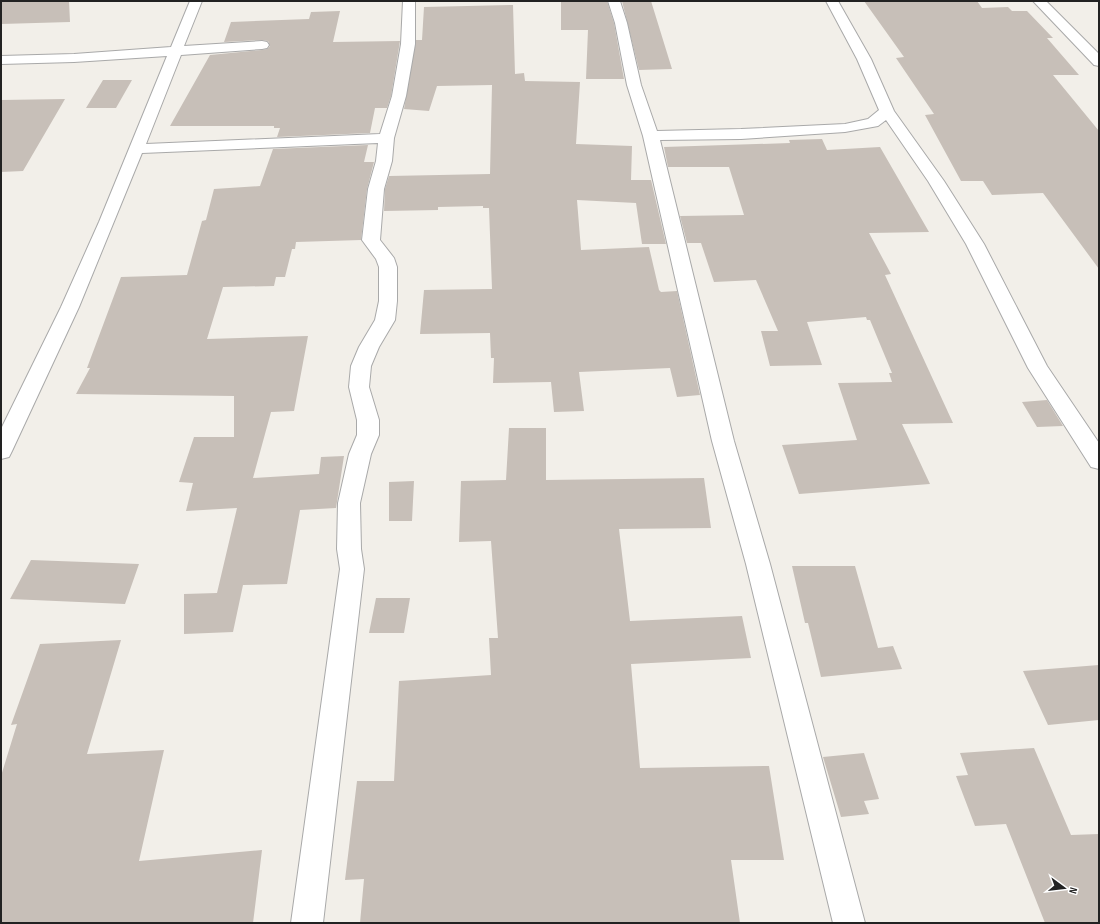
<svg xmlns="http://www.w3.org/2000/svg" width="1100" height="924" font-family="'Sofia Sans Condensed',sans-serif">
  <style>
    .building { fill: #c7bfb8 }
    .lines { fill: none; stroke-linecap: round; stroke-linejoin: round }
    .street-casing { stroke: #a9a9a9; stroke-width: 2 }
    .street { fill: #fff; fill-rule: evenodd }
  </style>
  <rect width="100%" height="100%" fill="#f2efe9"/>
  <path class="building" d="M 1,1 L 69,1 L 70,22 L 1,24 Z
    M 561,1 L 607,1 L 614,23 L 624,79 L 586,79 L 588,30 L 561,30 Z
    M 622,1 L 651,1 L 672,69 L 639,70 Z
    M 864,1 L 977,1 L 982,8 L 1008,7 L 1012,11 L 1027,11 L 1053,38 L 1047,38 L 1079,75 L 1053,75 L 1099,131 L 1099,269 L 1043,193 L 992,195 L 983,181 L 961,181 L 925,115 L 934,114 L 896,58 L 904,57 Z
    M 513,5 L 515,74 L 524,73 L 525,81 L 580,82 L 576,144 L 632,146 L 631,180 L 651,180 L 666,244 L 642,244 L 636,203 L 577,200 L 581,250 L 649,247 L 659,290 L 661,292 L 677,291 L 700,395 L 677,397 L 670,368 L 579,372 L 584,411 L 554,412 L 551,382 L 493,383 L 494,358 L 491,358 L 490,333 L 420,334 L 424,290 L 492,289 L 489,208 L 483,208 L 483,206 L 438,207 L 438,210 L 384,211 L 385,189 L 389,176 L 490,174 L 492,85 L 437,86 L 429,111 L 404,109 L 416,40 L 422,40 L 424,7 Z
    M 340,11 L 333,42 L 400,41 L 391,96 L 387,108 L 375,108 L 370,133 L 277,137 L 280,128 L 274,128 L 274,126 L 170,126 L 210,55 L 262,50 L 267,49 L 270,46 L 268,41 L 262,40 L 224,42 L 231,22 L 309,19 L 311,12 Z
    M 103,80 L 132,80 L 116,108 L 86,108 Z
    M 65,99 L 23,171 L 1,172 L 1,100 Z
    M 822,139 L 827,150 L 880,147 L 929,232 L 869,233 L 891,274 L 885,275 L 953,423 L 902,424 L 930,484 L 799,494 L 782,445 L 857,440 L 838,383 L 892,382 L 889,373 L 892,373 L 870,320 L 867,320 L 866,317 L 807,322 L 822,365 L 770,366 L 761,331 L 778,331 L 756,280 L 714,282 L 701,243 L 687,243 L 680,216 L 744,215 L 729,167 L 668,167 L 664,147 L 790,143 L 789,140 Z
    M 368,145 L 364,162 L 374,162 L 367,189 L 361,240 L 296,242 L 295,249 L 292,249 L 285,277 L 276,277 L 274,286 L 223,287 L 207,339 L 308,336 L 294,411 L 271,412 L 253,478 L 319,474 L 321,457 L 344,456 L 336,508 L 300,510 L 287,584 L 243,585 L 233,632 L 184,634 L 184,594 L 217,593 L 237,508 L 186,511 L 193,483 L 179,482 L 194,437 L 234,437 L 234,396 L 76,394 L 90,368 L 87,368 L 121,277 L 187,275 L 202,221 L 206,220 L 214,189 L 260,186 L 273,149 Z
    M 1047,400 L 1063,426 L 1037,427 L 1022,402 Z
    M 509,428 L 546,428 L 546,480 L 704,478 L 711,528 L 619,529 L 630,621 L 742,616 L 751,658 L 631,664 L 640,768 L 769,766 L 784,860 L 731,860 L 740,923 L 360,923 L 364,879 L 345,880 L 357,781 L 394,781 L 399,681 L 491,675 L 489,638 L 498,638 L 491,541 L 459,542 L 461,481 L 506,480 Z
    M 414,481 L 412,521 L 389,521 L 389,482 Z
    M 31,560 L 139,564 L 125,604 L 10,599 Z
    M 792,566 L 855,566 L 878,648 L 893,646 L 902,669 L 821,677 L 808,623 L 805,623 Z
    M 376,598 L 410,598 L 404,633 L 369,633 Z
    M 121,640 L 87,754 L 164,750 L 139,861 L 262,850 L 253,923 L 1,923 L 1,776 L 17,724 L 11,725 L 40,644 Z
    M 1099,665 L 1099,720 L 1048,725 L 1023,671 Z
    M 1034,748 L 1071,835 L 1099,834 L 1099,923 L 1045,923 L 1006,824 L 975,826 L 956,776 L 968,775 L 960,753 Z
    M 864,753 L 879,799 L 864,801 L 869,814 L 841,817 L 823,757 Z"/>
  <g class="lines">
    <defs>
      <path id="street" d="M 190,1 L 202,1 L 184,46 L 262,41 L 267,42 L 269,45 L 267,48 L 262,49 L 181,55 L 146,144 L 380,134 L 392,96 L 401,44 L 403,1 L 415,1 L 415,44 L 406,96 L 394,138 L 392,161 L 384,189 L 380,240 L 394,258 L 397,267 L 397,301 L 395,320 L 379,347 L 371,366 L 369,387 L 379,420 L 379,435 L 371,454 L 360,503 L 361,549 L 364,569 L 323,923 L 291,923 L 340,569 L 337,549 L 338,503 L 349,454 L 357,435 L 357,420 L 349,387 L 351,366 L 359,347 L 375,320 L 379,301 L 379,267 L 376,259 L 362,240 L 368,189 L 376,161 L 378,143 L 142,153 L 79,307 L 12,451 L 9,457 L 1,459 L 1,429 L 61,307 L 99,222 L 167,56 L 74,62 L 1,64 L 1,56 L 74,54 L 171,47 Z
        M 608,1 L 620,1 L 627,23 L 641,85 L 657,131 L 741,129 L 845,124 L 868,119 L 879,110 L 857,59 L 826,1 L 838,1 L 871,59 L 894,111 L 944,181 L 984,244 L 1047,366 L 1099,443 L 1099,469 L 1091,467 L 1028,368 L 966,244 L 928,181 L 886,120 L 878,126 L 845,132 L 741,139 L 660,140 L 734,441 L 770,564 L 865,923 L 833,923 L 746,564 L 712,441 L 643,136 L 627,85 L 615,23 Z
        M 1033,1 L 1046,1 L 1099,54 L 1099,66 L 1094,65 Z"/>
    </defs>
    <use href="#street" class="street-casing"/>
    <use href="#street" class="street"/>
  </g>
  <rect width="1100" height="924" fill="none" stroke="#222222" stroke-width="4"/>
  <g transform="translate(1064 888) rotate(105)" stroke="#ffffff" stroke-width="3" paint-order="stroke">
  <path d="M0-3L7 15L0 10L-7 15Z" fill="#222222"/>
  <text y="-6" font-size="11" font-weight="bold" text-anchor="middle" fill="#222222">N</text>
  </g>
</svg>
